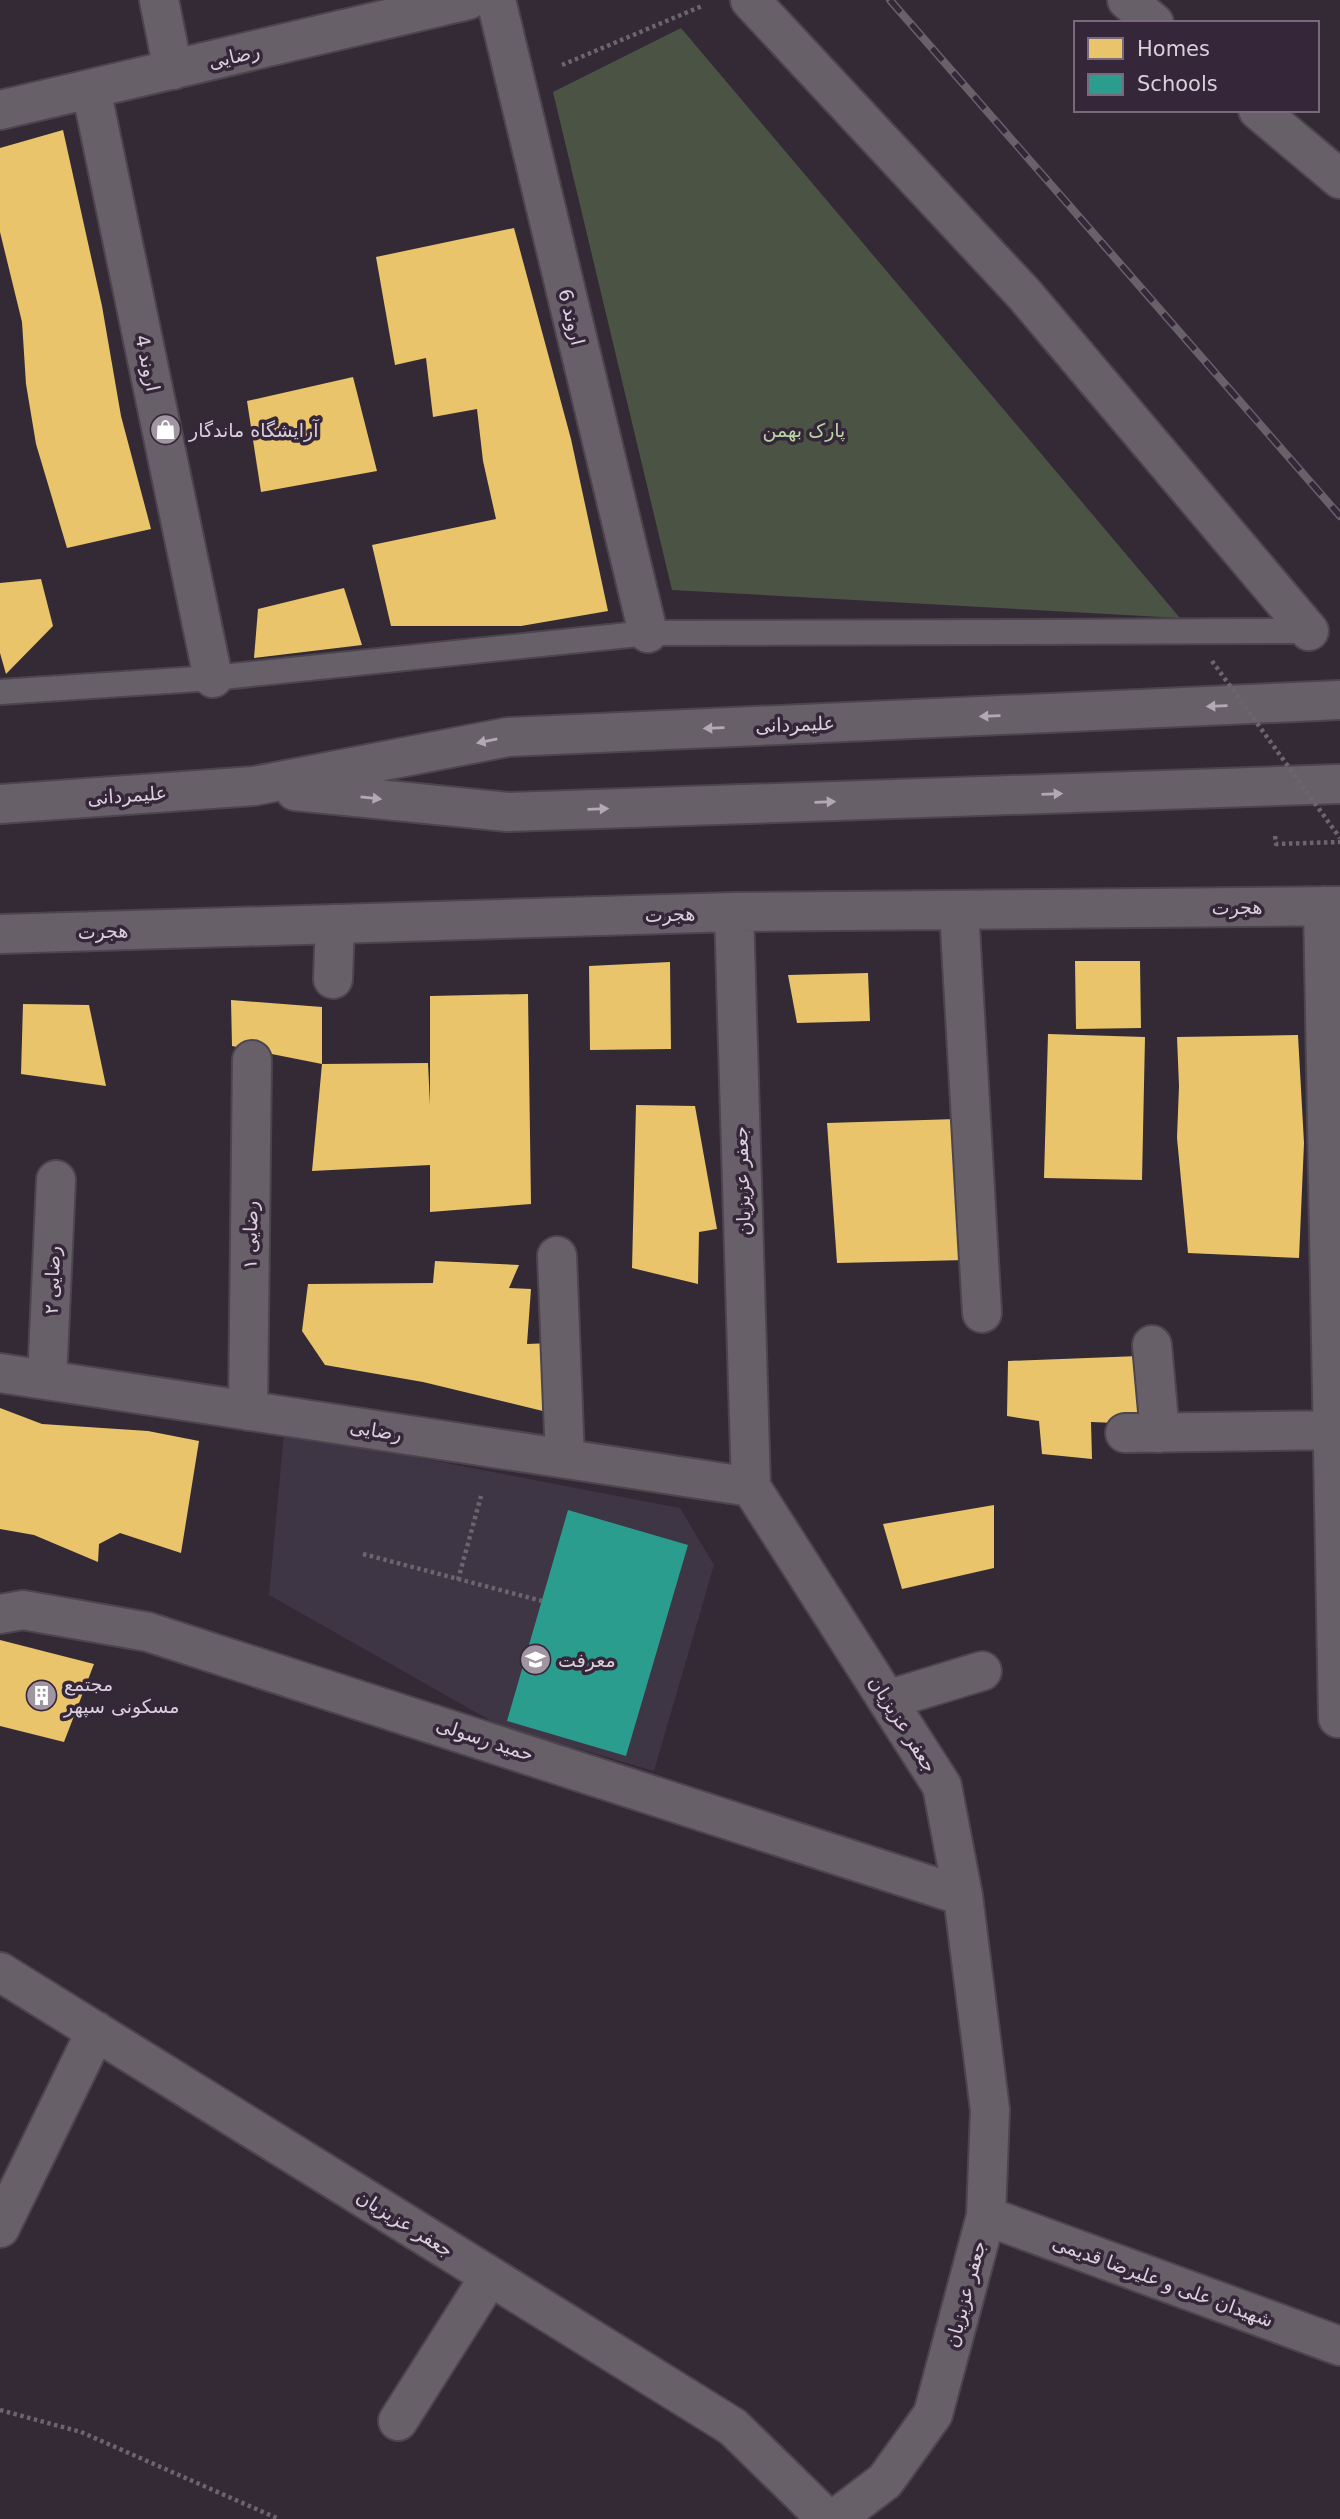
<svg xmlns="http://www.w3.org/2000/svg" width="1340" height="2519" font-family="'DejaVu Sans','Noto Naskh Arabic',sans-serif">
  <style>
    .education { fill: #3e3545 }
    .green { fill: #4b5345 }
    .homes { fill: #e9c46a }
    .schools { fill: #2a9d8f }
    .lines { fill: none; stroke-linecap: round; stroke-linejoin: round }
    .service-casing { stroke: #4d454e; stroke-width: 28 }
    .minor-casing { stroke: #4d454e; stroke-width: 42 }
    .tertiary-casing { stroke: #4d454e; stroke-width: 42 }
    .path { stroke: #6b656c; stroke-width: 4.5; stroke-dasharray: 3.5 3.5; stroke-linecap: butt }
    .service { stroke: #686069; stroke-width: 24 }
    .minor { stroke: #686069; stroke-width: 38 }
    .tertiary { stroke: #686069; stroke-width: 38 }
    .rail-casing { stroke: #68616a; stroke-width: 8 }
    .rail { stroke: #362639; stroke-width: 5; stroke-dasharray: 16; stroke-linecap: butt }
    .path-bridge { stroke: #6b656c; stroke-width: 4.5; stroke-dasharray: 3.5 3.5; stroke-linecap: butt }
    .oneway { fill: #b2a9b4 }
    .labels { text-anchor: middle; stroke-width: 7; stroke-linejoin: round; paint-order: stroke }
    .street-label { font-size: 19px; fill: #dad0dc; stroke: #362639 }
    .poi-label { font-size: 19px; fill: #dad0dc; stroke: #362639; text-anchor: start }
    .park-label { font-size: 19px; fill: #b7d4a4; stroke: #362639 }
  </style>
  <rect width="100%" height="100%" fill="#332a35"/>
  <path class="education" d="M 284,1432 L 680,1508 L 714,1565 L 654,1771 L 500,1726 L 269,1595 Z"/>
  <path class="green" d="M 681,28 L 1180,618 L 672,590 L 553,92 Z"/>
  <path class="homes" d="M 63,130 L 102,306 L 121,416 L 151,529 L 67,548 L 36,444 L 26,384 L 22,322 L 0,232 L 0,148 Z
    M 514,228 L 571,439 L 608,611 L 521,626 L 391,626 L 372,545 L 496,519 L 483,461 L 477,409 L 433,417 L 426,358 L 395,365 L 376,257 Z
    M 353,377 L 377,471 L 261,492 L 247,401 Z
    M 41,579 L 53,626 L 6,674 L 0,653 L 0,583 Z
    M 344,588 L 362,645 L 254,658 L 258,609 Z
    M 1075,961 L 1140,961 L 1141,1028 L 1076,1029 Z
    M 670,962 L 671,1049 L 590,1050 L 589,966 Z
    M 868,973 L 870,1021 L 797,1023 L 788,975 Z
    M 528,994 L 531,1204 L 430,1212 L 430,1165 L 312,1171 L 322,1064 L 428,1063 L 430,1105 L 430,996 Z
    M 231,1000 L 322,1007 L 322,1064 L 232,1046 Z
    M 23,1004 L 89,1005 L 106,1086 L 21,1074 Z
    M 1048,1034 L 1145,1037 L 1142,1180 L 1044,1178 Z
    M 1298,1035 L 1304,1143 L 1299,1258 L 1188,1253 L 1177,1138 L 1179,1086 L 1177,1037 Z
    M 636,1105 L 695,1106 L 717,1229 L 699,1232 L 698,1284 L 632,1268 Z
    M 957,1119 L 966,1260 L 837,1263 L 827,1123 Z
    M 435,1261 L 519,1265 L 509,1288 L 531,1289 L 527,1344 L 551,1343 L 551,1413 L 423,1382 L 325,1365 L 302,1331 L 308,1284 L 433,1283 Z
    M 1139,1356 L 1143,1424 L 1091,1422 L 1092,1459 L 1042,1454 L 1039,1421 L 1007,1416 L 1008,1361 Z
    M 0,1408 L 42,1424 L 148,1431 L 199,1441 L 181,1553 L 120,1533 L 99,1544 L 98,1562 L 34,1535 L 0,1529 Z
    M 994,1505 L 994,1568 L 902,1589 L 883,1524 Z
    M 0,1640 L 94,1664 L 64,1742 L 0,1726 Z"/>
  <path class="schools" d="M 568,1510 L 688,1545 L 626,1756 L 507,1721 Z"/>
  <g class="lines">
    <defs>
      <path id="service" d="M 0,692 L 213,678 L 648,633 L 1309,631"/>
      <path id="minor" d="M 159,0 L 173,70
        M 496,0 L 648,633
        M 750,0 L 1025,295 L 1309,631
        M 1127,0 L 1154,23
        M 91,89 L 213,678
        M 0,110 L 468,0
        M 1258,110 L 1340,179
        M 1323,906 L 1338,1718
        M 959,910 L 982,1313
        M 734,912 L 751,1487 L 942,1786 L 963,1896 L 990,2110 L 986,2216 L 933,2414 L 885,2481 L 835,2519
        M 0,934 L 734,912 L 1340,906
        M 333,979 L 335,924
        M 557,1256 L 565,1458
        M 1152,1345 L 1160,1433
        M 0,1373 L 751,1487
        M 47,1380 L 56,1180
        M 248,1411 L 252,1060
        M 1125,1433 L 1334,1430
        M 0,1614 L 23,1610 L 148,1632 L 963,1896
        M 887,1700 L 982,1671
        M 0,1972 L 733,2427 L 827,2519
        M 986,2216 L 1340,2346
        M 0,2228 L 96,2031
        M 398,2421 L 490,2276"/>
      <path id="tertiary" d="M 295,791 L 508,812 L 1340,784
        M 0,804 L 254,786 L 508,737 L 1340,700"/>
    </defs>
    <use href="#service" class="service-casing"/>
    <use href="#minor" class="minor-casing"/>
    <use href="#tertiary" class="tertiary-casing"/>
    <path class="path" d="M 562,65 L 702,6
      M 1275,836 L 1276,844 L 1340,842
      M 363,1554 L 542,1601
      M 458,1580 L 481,1496
      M 0,2410 L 81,2432 L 279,2519"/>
    <use href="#service" class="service"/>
    <use href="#minor" class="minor"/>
    <use href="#tertiary" class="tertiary"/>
    <defs>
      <path id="rail" d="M 890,0 L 1340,516"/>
    </defs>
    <use href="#rail" class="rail-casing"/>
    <use href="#rail" class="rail"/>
    <path class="path-bridge" d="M 1212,661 L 1340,838"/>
  </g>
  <defs><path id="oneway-solid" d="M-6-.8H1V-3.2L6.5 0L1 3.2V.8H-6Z" transform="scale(1.75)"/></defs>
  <g class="oneway">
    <use href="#oneway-solid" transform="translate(1217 706) rotate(178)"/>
    <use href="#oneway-solid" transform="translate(990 716) rotate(178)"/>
    <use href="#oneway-solid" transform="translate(714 728) rotate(178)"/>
    <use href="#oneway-solid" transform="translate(487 741) rotate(169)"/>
    <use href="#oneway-solid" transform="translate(1052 794) rotate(-2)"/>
    <use href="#oneway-solid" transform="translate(371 798) rotate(6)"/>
    <use href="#oneway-solid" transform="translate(825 802) rotate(-2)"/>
    <use href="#oneway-solid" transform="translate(598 809) rotate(-2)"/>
  </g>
  <defs>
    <symbol id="shop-disc" viewBox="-11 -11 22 22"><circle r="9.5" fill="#a096a2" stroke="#362639"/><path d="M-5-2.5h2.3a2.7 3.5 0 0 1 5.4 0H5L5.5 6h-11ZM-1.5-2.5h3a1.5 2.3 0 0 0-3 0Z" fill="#fff"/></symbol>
    <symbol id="school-disc" viewBox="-11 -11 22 22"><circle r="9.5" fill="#a096a2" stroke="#362639"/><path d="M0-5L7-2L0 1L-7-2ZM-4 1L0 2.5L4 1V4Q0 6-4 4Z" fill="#fff"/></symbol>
    <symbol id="building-disc" viewBox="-11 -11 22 22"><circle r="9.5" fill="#a096a2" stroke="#362639"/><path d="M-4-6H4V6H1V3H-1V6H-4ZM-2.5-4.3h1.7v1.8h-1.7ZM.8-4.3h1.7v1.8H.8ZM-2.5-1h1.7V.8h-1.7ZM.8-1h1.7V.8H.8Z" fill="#fff"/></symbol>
  </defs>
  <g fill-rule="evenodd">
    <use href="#shop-disc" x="148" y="412" width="35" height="35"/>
    <use href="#school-disc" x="518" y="1642" width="35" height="35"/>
    <use href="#building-disc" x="24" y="1678" width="35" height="35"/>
  </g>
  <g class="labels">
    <g class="street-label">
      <text transform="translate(234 56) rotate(-13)" y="7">رضایی</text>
      <text transform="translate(572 317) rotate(76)" y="7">اروند 6</text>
      <text transform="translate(148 363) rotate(78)" y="7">اروند 4</text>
      <text transform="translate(795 724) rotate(-2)" y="7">علیمردانی</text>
      <text transform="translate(127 795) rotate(-4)" y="7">علیمردانی</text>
      <text transform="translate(1237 907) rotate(-1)" y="7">هجرت</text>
      <text transform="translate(670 914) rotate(-2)" y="7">هجرت</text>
      <text transform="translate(103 931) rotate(-2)" y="7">هجرت</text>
      <text transform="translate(742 1181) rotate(-92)" y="7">جعفر عزیزیان</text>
      <text transform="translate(250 1235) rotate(-89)" y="7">رضایی ۱</text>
      <text transform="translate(52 1280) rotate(-88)" y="7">رضایی ۲</text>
      <text transform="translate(376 1430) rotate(9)" y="7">رضایی</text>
      <text transform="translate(903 1724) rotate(58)" y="7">جعفر عزیزیان</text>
      <text transform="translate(485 1739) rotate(18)" y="7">حمید رسولی</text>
      <text transform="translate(405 2223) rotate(32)" y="7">جعفر عزیزیان</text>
      <text transform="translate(1163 2281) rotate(20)" y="7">شهیدان علی و علیرضا قدیمی</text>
      <text transform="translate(965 2294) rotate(-75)" y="7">جعفر عزیزیان</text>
    </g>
    <g class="poi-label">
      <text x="189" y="437">آرایشگاه ماندگار</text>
      <text x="558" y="1667">معرفت</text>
      <text x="64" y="1691">مجتمع<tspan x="64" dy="22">مسکونی سپهر</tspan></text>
    </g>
    <g class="park-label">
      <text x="804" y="437">پارک بهمن</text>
    </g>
  </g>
  <rect x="1074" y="21" width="245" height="91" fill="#362639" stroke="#786a7a" stroke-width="2"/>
  <rect x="1088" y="38" width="35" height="21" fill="#e9c46a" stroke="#786a7a" stroke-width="2"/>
  <text x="1137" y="56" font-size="21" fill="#dad0dc">Homes</text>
  <rect x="1088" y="74" width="35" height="21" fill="#2a9d8f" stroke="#786a7a" stroke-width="2"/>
  <text x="1137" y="91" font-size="21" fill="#dad0dc">Schools</text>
</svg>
